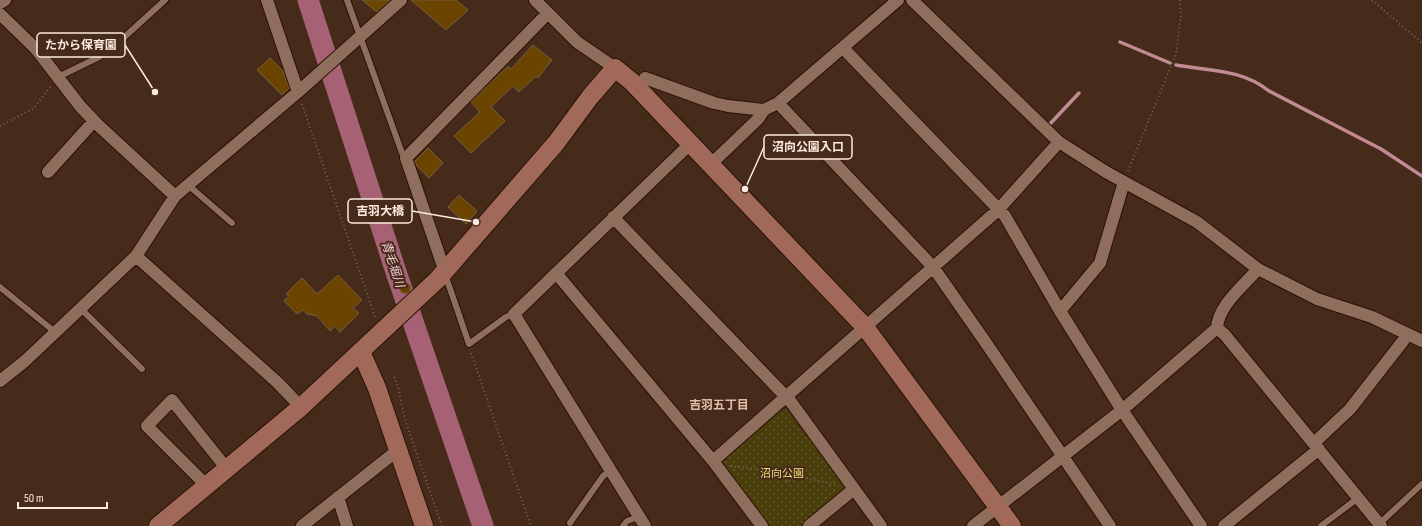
<svg xmlns="http://www.w3.org/2000/svg" width="1422" height="526" font-family="'Sofia Sans Condensed','Noto Sans JP',sans-serif">
  <style>
    .park { fill: url(#park-dots) }
    .lines { fill: none; stroke-linecap: round; stroke-linejoin: round }
    .stream { stroke: #c08b94; stroke-width: 3.5 }
    .river { stroke: #a66274; stroke-width: 21 }
    .building { fill: #6b4400; stroke: #745e42 }
    .lane-casing { stroke: #2b1203; stroke-width: 8 }
    .street-casing { stroke: #2b1203; stroke-width: 14 }
    .secondary-casing { stroke: #2b1203; stroke-width: 20 }
    .path { stroke: #7d6456; stroke-width: 2; stroke-dasharray: 1 3; stroke-linecap: butt }
    .lane { stroke: #8f6e5d; stroke-width: 6 }
    .street { stroke: #8f6e5d; stroke-width: 12 }
    .secondary { stroke: #a1695a; stroke-width: 18 }
    .labels { text-anchor: middle; stroke-width: 4; stroke-linejoin: round; paint-order: stroke }
    .park-label { font-size: 11px; fill: #f2da79; stroke: #462a1a }
    .water-label { font-size: 12px; font-style: italic; fill: #f7ced7; stroke: #462a1a }
    .neighbourhood-label { font-size: 12px; font-weight: bold; fill: #e0bca9; stroke: #462a1a }
    .leader { fill: none; stroke: #fdeae0; stroke-width: 1.5 }
    .callout-dot { fill: #fdeae0; stroke: #462a1a; stroke-width: 1.5 }
    .callout { fill: #462a1a; stroke: #fdeae0; stroke-width: 1.5 }
    .callout-label { font-size: 12px; text-anchor: middle; font-weight: bold; fill: #fdeae0 }
  </style>
  <defs>
    <pattern id="park-dots" width="8" height="8" patternUnits="userSpaceOnUse"><rect width="8" height="8" fill="#483d0b"/><path d="M2 2h.1M6 6h.1" fill="none" stroke="#63592e" stroke-width="1.8" stroke-linecap="round"/></pattern>
  </defs>
  <rect width="100%" height="100%" fill="#462a1a"/>
  <path class="park" d="M 780,407 L 787,410 L 844,485 L 843,492 L 799,526 L 769,526 L 721,465 L 723,460 Z"/>
  <g class="lines">
    <path class="stream" d="M 1120,42 L 1170,63
      M 1176,65 C 1209,71 1242,69 1269,91 L 1381,149 L 1422,176
      M 1049,125 L 1079,93"/>
    <path class="river" d="M 308,0 L 395,269 L 483,526"/>
  </g>
  <path class="building" d="M 362,0 L 390,0 L 377,12 Z
    M 411,0 L 456,0 L 468,10 L 446,30 Z
    M 533,45 L 552,60 L 538,78 L 536,76 L 519,92 L 513,86 L 491,107 L 505,121 L 471,153 L 454,136 L 480,112 L 471,102 L 508,66 L 511,69 Z
    M 270,58 L 283,71 L 289,88 L 282,95 L 257,70 Z
    M 428,148 L 443,163 L 429,178 L 417,166 L 415,161 Z
    M 459,195 L 477,211 L 466,224 L 448,207 Z
    M 338,275 L 362,300 L 353,308 L 359,313 L 340,332 L 335,326 L 330,331 L 317,316 L 307,314 L 303,310 L 297,314 L 284,301 L 289,296 L 286,294 L 302,278 L 317,294 Z
    M399.5 288a5.5 5.5 0 1 1 11 0a5.5 5.5 0 1 1-11 0Z"/>
  <g class="lines">
    <defs>
      <path id="lane" d="M 347,0 L 402,153 L 406,158
        M 58,77 L 99,57 L 119,42 L 165,0
        M 188,185 L 232,223
        M 445,274 L 469,344 L 506,317 L 514,314
        M 0,287 L 55,332
        M 80,308 L 142,369
        M 570,523 L 603,476 L 610,471
        M 1379,524 L 1422,484
        M 623,526 L 627,521 L 638,517
        M 1321,526 L 1358,498"/>
      <path id="street" d="M 267,0 L 298,92
        M 535,0 L 577,42 L 615,68
        M 912,0 L 1059,142 L 1106,172 L 1197,222 L 1258,269 L 1317,299 L 1372,317 L 1422,341
        M 0,3 L 5,0
        M 0,14 L 36,49 L 80,106 L 98,125 L 175,196
        M 843,48 L 1005,216 L 1060,311 L 1122,410 L 1201,526
        M 645,78 L 714,103 L 728,106 L 764,110 L 778,103 L 898,0
        M 778,103 L 933,267 L 986,343 L 1110,526
        M 710,165 L 758,119 L 764,110
        M 48,172 L 94,121
        M 613,217 L 791,402 L 881,526
        M 136,256 L 277,382 L 301,407
        M 445,272 L 406,158 L 548,13
        M 556,273 L 713,461 L 762,526
        M 1060,311 L 1100,263 L 1124,182
        M 1217,328 L 1225,335 L 1381,526
        M 1217,328 C 1218,306 1243,286 1258,269
        M 0,381 L 25,361 L 136,256 L 175,196 L 298,92 L 401,0
        M 1314,443 L 1350,409 L 1403,341 L 1407,334
        M 713,461 L 998,210 L 1059,142
        M 206,485 L 147,426 L 172,400 L 227,469
        M 338,497 L 347,526
        M 302,526 L 398,450
        M 645,526 L 514,314 L 690,144
        M 809,526 L 854,489
        M 973,526 L 1122,410 L 1217,328
        M 1224,526 L 1319,449"/>
      <path id="secondary" d="M 361,352 L 377,388 L 424,526
        M 158,526 L 301,407 L 438,279 L 556,143 L 590,97 L 615,68 L 632,82 L 865,327 L 1012,526"/>
    </defs>
    <use href="#lane" class="lane-casing"/>
    <use href="#street" class="street-casing"/>
    <use href="#secondary" class="secondary-casing"/>
    <path class="path" d="M 1372,0 L 1422,43
      M 302,104 L 375,317
      M 0,126 L 34,108 L 51,86
      M 1128,171 L 1176,54 L 1181,15 L 1180,0
      M 471,353 L 531,526
      M 394,377 L 398,386 L 405,420 L 442,526
      M 731,466 L 776,472 L 790,468 L 801,477 L 837,485
      M 777,472 L 787,482 L 801,477"/>
    <use href="#lane" class="lane"/>
    <use href="#street" class="street"/>
    <use href="#secondary" class="secondary"/>
  </g>
  <g class="labels">
    <g class="park-label">
      <text x="782" y="477">沼向公園</text>
    </g>
    <g class="water-label">
      <text transform="translate(393 264) rotate(72)" y="4">青毛堀川</text>
    </g>
    <g class="neighbourhood-label">
      <text x="719" y="409">吉羽五丁目</text>
    </g>
  </g>
  <path class="leader" d="M155 92L125 45M745 189L764 147M476 222L412 211"/>
  <g class="callout-dot">
    <circle cx="155" cy="92" r="4"/>
    <circle cx="745" cy="189" r="4"/>
    <circle cx="476" cy="222" r="4"/>
  </g>
  <g class="callout">
    <rect x="37" y="33" width="88" height="24" rx="4"/>
    <rect x="764" y="135" width="88" height="24" rx="4"/>
    <rect x="348" y="199" width="64" height="24" rx="4"/>
  </g>
  <g class="callout-label">
    <text x="81" y="49">たから保育園</text>
    <text x="808" y="151">沼向公園入口</text>
    <text x="380" y="215">吉羽大橋</text>
  </g>
  <path d="M18 502v6h89v-6" fill="none" stroke="#fdeae0" stroke-width="2"/>
  <text x="24" y="502" font-size="12" fill="#fdeae0" stroke="#462a1a" stroke-width="3" paint-order="stroke">50 m</text>
</svg>
